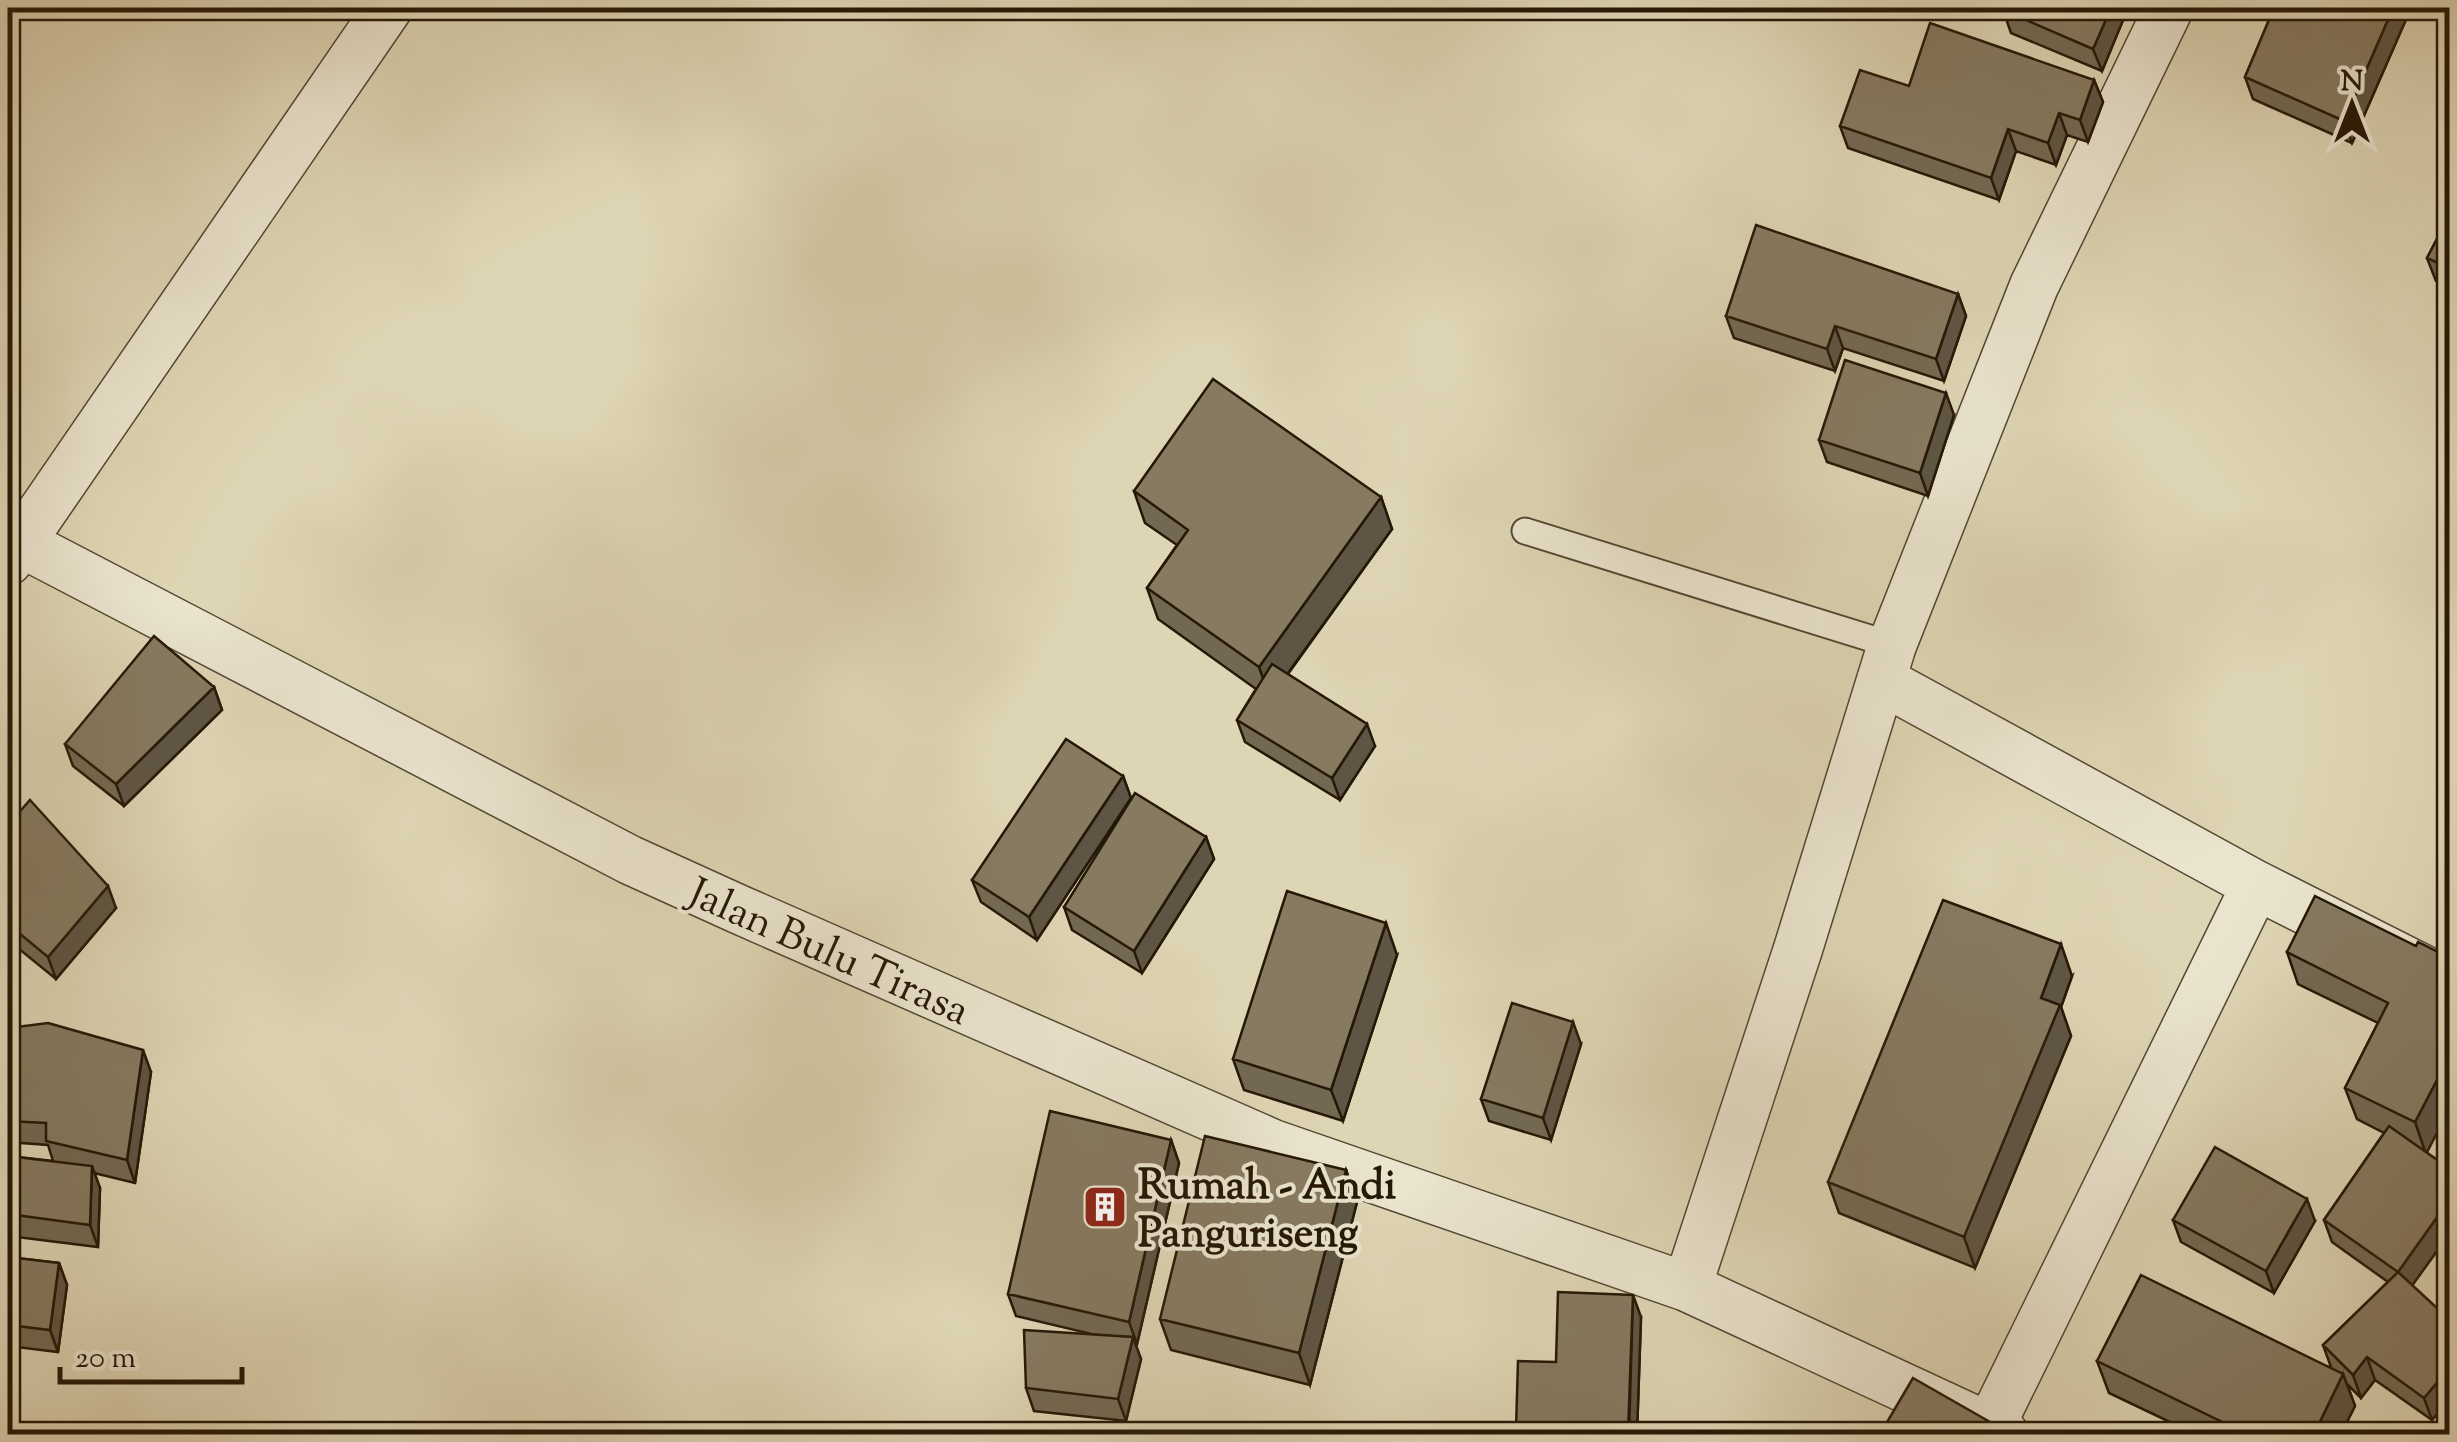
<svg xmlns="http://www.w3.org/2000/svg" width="2457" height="1442" font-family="'Sorts Mill Goudy',serif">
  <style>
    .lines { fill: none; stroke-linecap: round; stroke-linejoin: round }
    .service-casing { stroke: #544732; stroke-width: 29 }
    .minor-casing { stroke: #544732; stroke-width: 51 }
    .service { stroke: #eae4ce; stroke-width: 25 }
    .minor { stroke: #eae4ce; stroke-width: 48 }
    .wall { fill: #736953; stroke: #261807; stroke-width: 2.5 }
    .shaded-wall { fill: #5e5544; stroke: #261807; stroke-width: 2.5 }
    .building { fill: #867a61; stroke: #261807; stroke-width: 2.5 }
    .labels { text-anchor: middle; stroke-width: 8; stroke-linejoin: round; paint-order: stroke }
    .street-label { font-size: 42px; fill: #261807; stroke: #eae4ce }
    .poi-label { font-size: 42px; font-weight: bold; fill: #261807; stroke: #eae4ce; text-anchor: start }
  </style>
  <rect width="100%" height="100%" fill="#ded5b4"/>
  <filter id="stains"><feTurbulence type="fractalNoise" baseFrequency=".002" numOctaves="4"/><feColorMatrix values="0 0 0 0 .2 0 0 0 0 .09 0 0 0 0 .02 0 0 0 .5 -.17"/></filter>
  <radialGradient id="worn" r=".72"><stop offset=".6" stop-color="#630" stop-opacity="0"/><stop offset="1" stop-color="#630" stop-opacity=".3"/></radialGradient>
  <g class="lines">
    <defs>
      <path id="service" d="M 1525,531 L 1892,645"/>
      <path id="minor" d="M 8,536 L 630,860 L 738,909 L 1273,1144 L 1687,1287 L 2004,1434
        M 8,561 L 388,8
        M 1881,680 L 2256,885 L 2450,983
        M 1687,1287 L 1798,949 L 1892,645 L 2034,286 L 2169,8
        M 1990,1427 L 2256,885"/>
    </defs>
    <use href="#service" class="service-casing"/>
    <use href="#minor" class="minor-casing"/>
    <use href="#service" class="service"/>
    <use href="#minor" class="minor"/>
  </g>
  <path class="wall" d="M 2128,8 L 2102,71 L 2011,33 L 2003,10 Z
    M 2274,8 L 2411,8 L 2352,143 L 2253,99 L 2245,77 Z
    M 2094,80 L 2103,102 L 2088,142 L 2067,135 L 2056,165 L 2016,151 L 1999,200 L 1848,148 L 1840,126 L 1909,86 Z
    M 2450,214 L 2450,288 L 2436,281 L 2427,258 Z
    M 1958,294 L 1966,316 L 1944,381 L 1843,348 L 1835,371 L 1734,338 L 1726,316 Z
    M 1954,415 L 1928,496 L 1827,462 L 1819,440 Z
    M 1134,491 L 1381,497 L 1392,529 L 1288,674 L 1375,746 L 1340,800 L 1245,742 L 1237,720 L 1256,689 L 1158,619 L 1147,588 L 1177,545 L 1145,523 Z
    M 214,687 L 222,710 L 124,806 L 73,766 L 65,744 Z
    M 1123,776 L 1131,798 L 1037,940 L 981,902 L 972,880 Z
    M 8,825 L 116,908 L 56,979 L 8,940 L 8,899 L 12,888 L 8,883 Z
    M 1206,837 L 1214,859 L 1142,973 L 1072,930 L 1064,907 Z
    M 2416,946 L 2427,1153 L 2450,1169 L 2450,1233 L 2412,1285 L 2432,1420 L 2375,1380 L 2361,1398 L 2347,1384 L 2355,1406 L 2341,1434 L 2195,1434 L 2109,1393 L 2097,1361 L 2331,1367 L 2323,1345 L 2388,1282 L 2332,1242 L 2324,1220 L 2384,1133 L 2357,1119 L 2345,1088 L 2378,1023 L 2298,984 L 2287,952 Z
    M 1397,955 L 1343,1121 L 1244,1090 L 1233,1059 Z
    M 2072,976 L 2061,1007 L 2071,1036 L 1975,1268 L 1839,1213 L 1828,1182 Z
    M 8,1028 L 151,1072 L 135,1183 L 94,1173 L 100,1188 L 98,1247 L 8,1236 L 8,1156 L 53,1161 L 48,1145 L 8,1142 Z
    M 1581,1044 L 1551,1140 L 1489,1121 L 1481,1099 Z
    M 1171,1140 L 1179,1163 L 1137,1344 L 1135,1344 L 1141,1359 L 1126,1421 L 1034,1411 L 1026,1388 L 1096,1335 L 1016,1316 L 1008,1294 Z
    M 1346,1170 L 1357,1202 L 1310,1385 L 1171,1350 L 1160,1319 Z
    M 2173,1220 L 2315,1221 L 2274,1293 L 2181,1242 Z
    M 8,1257 L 59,1263 L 67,1285 L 58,1352 L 8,1346 Z
    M 1641,1317 L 1637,1434 L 1518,1434 L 1516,1429 L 1556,1362 Z"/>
  <path class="shaded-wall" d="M 2111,8 L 2128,8 L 2102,71 L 2093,49 Z
    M 2393,8 L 2411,8 L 2352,143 L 2344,121 Z
    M 2094,80 L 2103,102 L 2088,142 L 2080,120 Z
    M 2059,113 L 2067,135 L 2056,165 L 2048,143 Z
    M 2008,129 L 2016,151 L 1999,200 L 1991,178 Z
    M 1958,294 L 1966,316 L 1944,381 L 1936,359 Z
    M 1835,326 L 1843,348 L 1835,371 L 1827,349 Z
    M 1946,393 L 1954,415 L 1928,496 L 1920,473 Z
    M 1381,497 L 1392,529 L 1270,698 L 1259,667 Z
    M 214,687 L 222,710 L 124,806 L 116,784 Z
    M 1367,724 L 1375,746 L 1340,800 L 1332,778 Z
    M 1123,776 L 1131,798 L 1037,940 L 1029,917 Z
    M 1206,837 L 1214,859 L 1142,973 L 1134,951 Z
    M 108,886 L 116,908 L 56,979 L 48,957 Z
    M 1386,923 L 1397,955 L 1343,1121 L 1331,1090 Z
    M 2061,944 L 2072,976 L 2061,1007 L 2071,1036 L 1975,1268 L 1964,1237 L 2041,998 Z
    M 1573,1022 L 1581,1044 L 1551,1140 L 1543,1118 Z
    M 143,1050 L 151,1072 L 135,1183 L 127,1160 Z
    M 2450,1055 L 2450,1108 L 2426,1154 L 2415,1122 Z
    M 1171,1140 L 1179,1163 L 1137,1344 L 1129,1322 Z
    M 92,1166 L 100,1188 L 98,1247 L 90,1225 Z
    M 1346,1170 L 1357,1202 L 1310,1385 L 1299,1353 Z
    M 2307,1199 L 2315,1221 L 2274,1293 L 2266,1271 Z
    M 2450,1199 L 2450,1233 L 2406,1294 L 2398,1272 Z
    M 59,1263 L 67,1285 L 58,1352 L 50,1330 Z
    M 1633,1295 L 1641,1317 L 1637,1434 L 1629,1434 Z
    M 1133,1337 L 1141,1359 L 1126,1421 L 1118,1399 Z
    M 2367,1357 L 2375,1380 L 2361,1398 L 2353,1375 Z
    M 2450,1367 L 2450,1399 L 2432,1420 L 2424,1398 Z
    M 2343,1374 L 2355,1406 L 2341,1434 L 2314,1434 Z"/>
  <path class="building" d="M 2004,8 L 2111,8 L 2093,49 L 2003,10 Z
    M 2274,8 L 2393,8 L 2344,121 L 2245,77 Z
    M 1930,23 L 2094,80 L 2080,120 L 2059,113 L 2048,143 L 2008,129 L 1991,178 L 1840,126 L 1860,70 L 1909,86 Z
    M 2450,214 L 2450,269 L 2427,258 Z
    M 1756,225 L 1958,294 L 1936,359 L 1835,326 L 1827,349 L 1726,316 Z
    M 1845,360 L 1946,393 L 1920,473 L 1819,440 Z
    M 1213,379 L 1381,497 L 1259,667 L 1147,588 L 1188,530 L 1134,491 Z
    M 154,636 L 214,687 L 116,784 L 65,744 Z
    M 1272,664 L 1367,724 L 1332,778 L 1237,720 Z
    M 1066,739 L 1123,776 L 1029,917 L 972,880 Z
    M 1135,793 L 1206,837 L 1134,951 L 1064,907 Z
    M 30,800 L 108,886 L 48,957 L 8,924 L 8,899 L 16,878 L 8,870 L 8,825 Z
    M 1287,891 L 1386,923 L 1331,1090 L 1233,1059 Z
    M 2315,896 L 2416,946 L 2418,942 L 2450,958 L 2450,1055 L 2415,1122 L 2345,1088 L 2388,1003 L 2287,952 Z
    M 1943,900 L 2061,944 L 2041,998 L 2060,1005 L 1964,1237 L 1828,1182 Z
    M 1512,1003 L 1573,1022 L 1543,1118 L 1481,1099 Z
    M 48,1023 L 143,1050 L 127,1160 L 46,1141 L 46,1123 L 8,1121 L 8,1028 Z
    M 1050,1111 L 1171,1140 L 1129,1322 L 1008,1294 Z
    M 2389,1126 L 2450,1169 L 2450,1199 L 2398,1272 L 2324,1220 Z
    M 1205,1136 L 1346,1170 L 1299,1353 L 1160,1319 Z
    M 2215,1147 L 2307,1199 L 2266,1271 L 2173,1220 Z
    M 8,1156 L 92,1166 L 90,1225 L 8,1214 Z
    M 8,1257 L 59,1263 L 50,1330 L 8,1325 Z
    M 2398,1272 L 2450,1320 L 2450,1367 L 2424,1398 L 2367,1357 L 2353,1375 L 2323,1345 Z
    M 2141,1275 L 2343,1374 L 2314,1434 L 2247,1434 L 2097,1361 Z
    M 1558,1292 L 1633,1295 L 1628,1433 L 1516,1429 L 1518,1361 L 1556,1362 Z
    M 1024,1330 L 1133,1337 L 1118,1399 L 1026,1388 Z
    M 1913,1378 L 2011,1434 L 1880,1434 Z"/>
  <defs>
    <symbol id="building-square" viewBox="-11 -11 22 22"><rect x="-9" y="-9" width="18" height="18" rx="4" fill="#8f2418" stroke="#eae4ce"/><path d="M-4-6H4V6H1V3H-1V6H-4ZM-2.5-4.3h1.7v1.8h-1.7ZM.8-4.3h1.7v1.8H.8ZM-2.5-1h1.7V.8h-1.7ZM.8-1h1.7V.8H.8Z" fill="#fff"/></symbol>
  </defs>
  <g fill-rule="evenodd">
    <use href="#building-square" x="1080" y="1182" width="50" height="50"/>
  </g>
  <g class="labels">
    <g class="street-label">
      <text transform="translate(830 950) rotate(24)" y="15">Jalan Bulu Tirasa</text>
    </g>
    <g class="poi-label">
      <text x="1138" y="1198">Rumah - Andi<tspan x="1138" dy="48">Panguriseng</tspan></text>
    </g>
  </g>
  <rect width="2457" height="1442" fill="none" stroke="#ded5b4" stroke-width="40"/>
  <rect x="10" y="10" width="2437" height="1422" fill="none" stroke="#261807" stroke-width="5"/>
  <rect x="20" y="20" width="2417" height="1402" fill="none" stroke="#261807" stroke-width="2.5"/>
  <g transform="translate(2352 105)" stroke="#eae4ce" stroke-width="8" paint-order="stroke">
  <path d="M0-8L18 38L0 25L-18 38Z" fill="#261807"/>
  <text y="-15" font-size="28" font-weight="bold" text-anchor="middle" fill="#261807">N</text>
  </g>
  <path d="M60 1367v15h182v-15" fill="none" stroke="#261807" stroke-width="5"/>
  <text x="75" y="1367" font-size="30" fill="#261807" stroke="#eae4ce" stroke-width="8" paint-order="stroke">20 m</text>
  <rect width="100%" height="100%" filter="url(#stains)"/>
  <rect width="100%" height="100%" fill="url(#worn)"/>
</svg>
